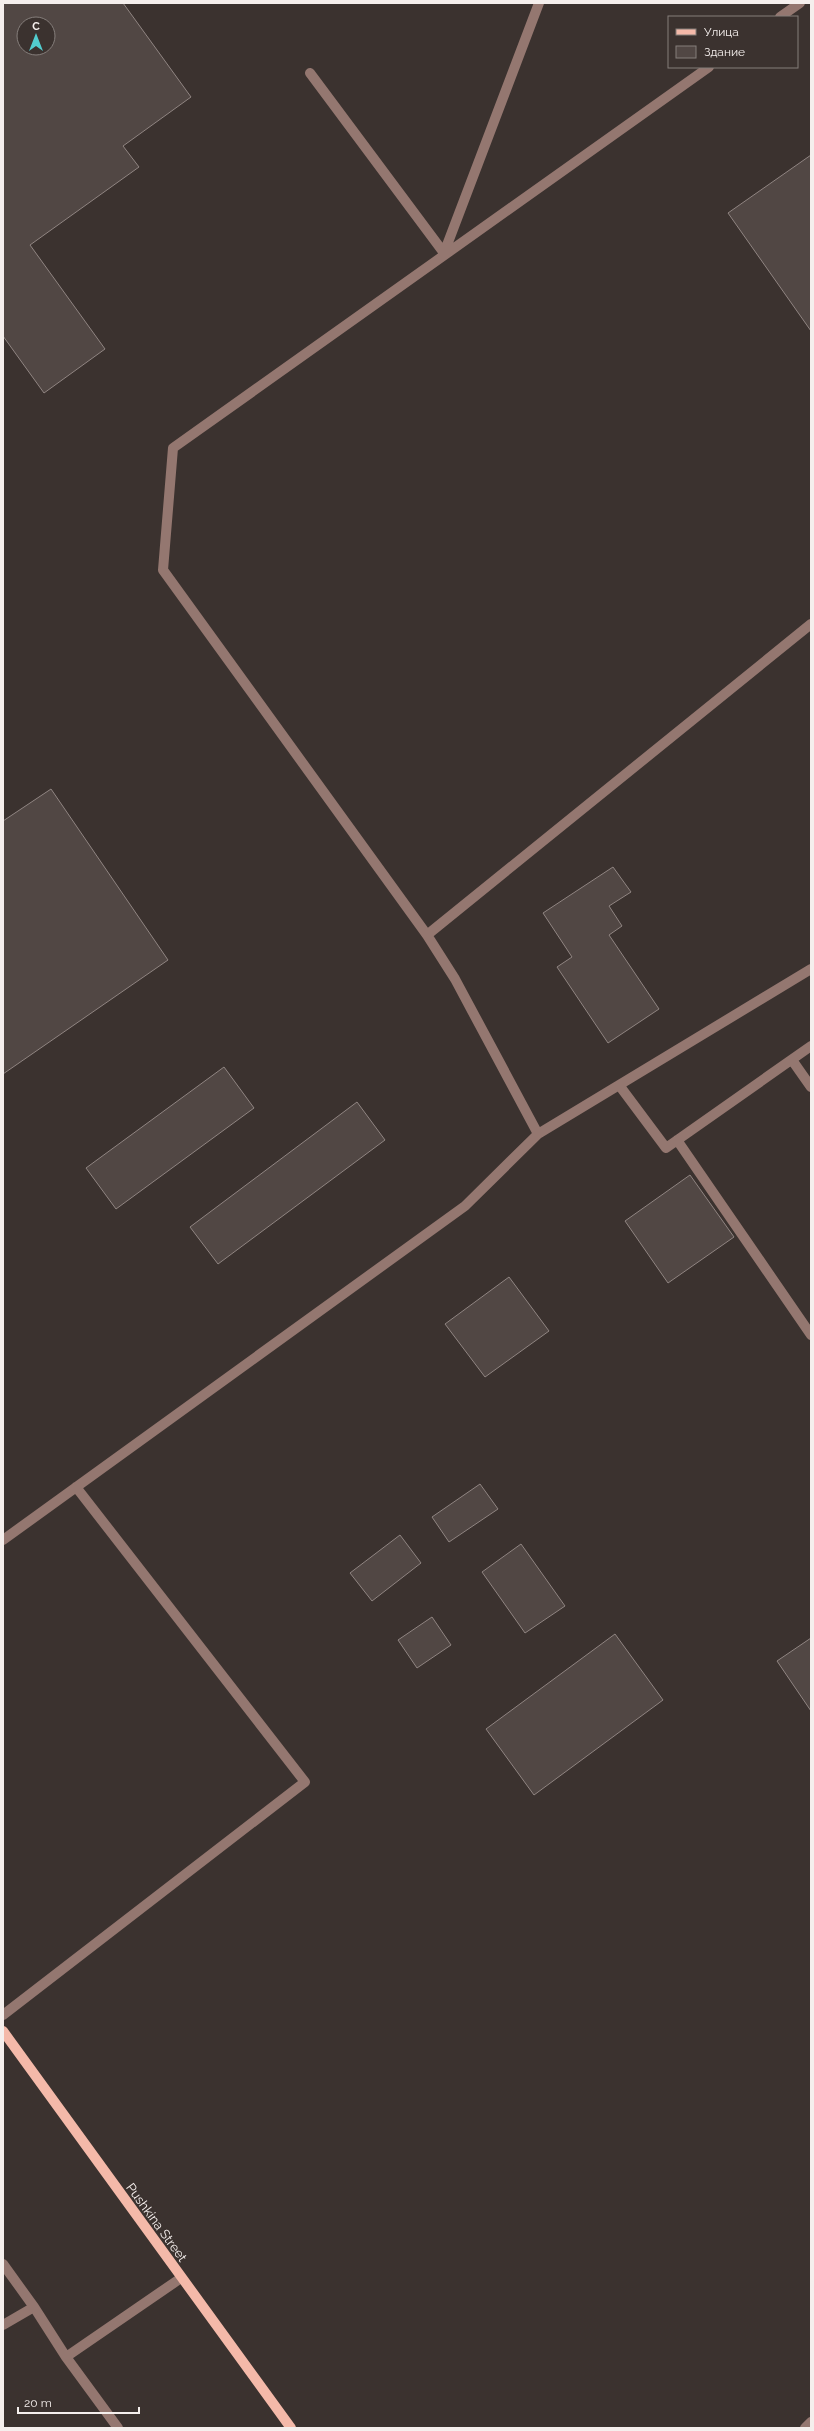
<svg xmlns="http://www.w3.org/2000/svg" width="814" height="2431" font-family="Raleway,sans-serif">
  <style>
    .building { fill: #514744; stroke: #908582; fill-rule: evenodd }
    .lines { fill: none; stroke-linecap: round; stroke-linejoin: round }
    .minor { stroke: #947770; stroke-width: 10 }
    .major { stroke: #f4b9a9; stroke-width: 10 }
    .labels { text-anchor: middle; stroke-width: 3; stroke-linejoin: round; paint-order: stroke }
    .street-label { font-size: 13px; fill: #f5efed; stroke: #3b322f }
  </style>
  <rect width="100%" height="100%" fill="#3b322f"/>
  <path class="building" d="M 3,3 L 123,3 L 191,97 L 123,146 L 139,167 L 30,245 L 105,349 L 44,393 L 3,336 ZM 24,24 L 48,24 L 48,48 L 24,48 Z
    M 811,155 L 811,331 L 728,213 Z
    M 51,789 L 168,960 L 3,1074 L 3,821 Z
    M 613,867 L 631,892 L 609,906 L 622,926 L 609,935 L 659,1009 L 608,1043 L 557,967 L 572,957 L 543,913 Z
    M 224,1067 L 254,1108 L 116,1209 L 86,1168 Z
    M 357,1102 L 385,1140 L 218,1264 L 190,1227 Z
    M 690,1175 L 734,1237 L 668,1283 L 625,1221 Z
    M 509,1277 L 549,1331 L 485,1377 L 445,1324 Z
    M 480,1484 L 498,1509 L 449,1542 L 432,1517 Z
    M 400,1535 L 421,1563 L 372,1601 L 350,1573 Z
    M 521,1544 L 565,1606 L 525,1633 L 482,1572 Z
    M 432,1617 L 451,1645 L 417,1668 L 398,1640 Z
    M 615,1634 L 663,1700 L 534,1795 L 486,1729 Z
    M 811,1638 L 811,1711 L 777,1661 Z"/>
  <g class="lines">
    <path class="minor" d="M 780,17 L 800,3
      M 310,73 L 444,253
      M 444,253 L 539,3
      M 427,935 L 811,624
      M 792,1060 L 811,1087
      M 619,1085 L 666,1148 L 811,1046
      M 538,1134 L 811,969
      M 677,1140 L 811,1335
      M 3,1540 L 465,1206 L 538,1134 L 455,979 L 427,935 L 163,570 L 173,448 L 709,67
      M 3,2015 L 305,1782 L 76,1487
      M 3,2264 L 34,2307
      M 3,2325 L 34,2307 L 66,2357 L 118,2428
      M 66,2357 L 181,2278
      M 805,2428 L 811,2422"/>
    <path class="major" d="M 3,2031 L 291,2428"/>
  </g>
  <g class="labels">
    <g class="street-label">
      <text transform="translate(157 2222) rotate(54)" y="5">Pushkina Street</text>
    </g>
  </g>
  <rect width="814" height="2431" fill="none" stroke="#f5efed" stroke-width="8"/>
  <rect x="668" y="16" width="130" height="52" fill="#3b322f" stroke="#857e7b"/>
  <rect x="676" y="29" width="20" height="6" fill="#f4b9a9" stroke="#857e7b"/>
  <text x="704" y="36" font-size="12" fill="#f5efed">Улица</text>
  <rect x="676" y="46" width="20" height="12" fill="#514744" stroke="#857e7b"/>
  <text x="704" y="56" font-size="12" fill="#f5efed">Здание</text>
  <g transform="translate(36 36)"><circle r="19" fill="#3b322f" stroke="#857e7b"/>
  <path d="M0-3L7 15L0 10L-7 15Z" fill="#52cdcf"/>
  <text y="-6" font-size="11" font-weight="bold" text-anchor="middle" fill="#f5efed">С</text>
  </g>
  <path d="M18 2407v6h121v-6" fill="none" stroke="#f5efed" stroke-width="2"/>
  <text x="24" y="2407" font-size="12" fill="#f5efed" stroke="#3b322f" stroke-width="3" paint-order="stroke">20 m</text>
</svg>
